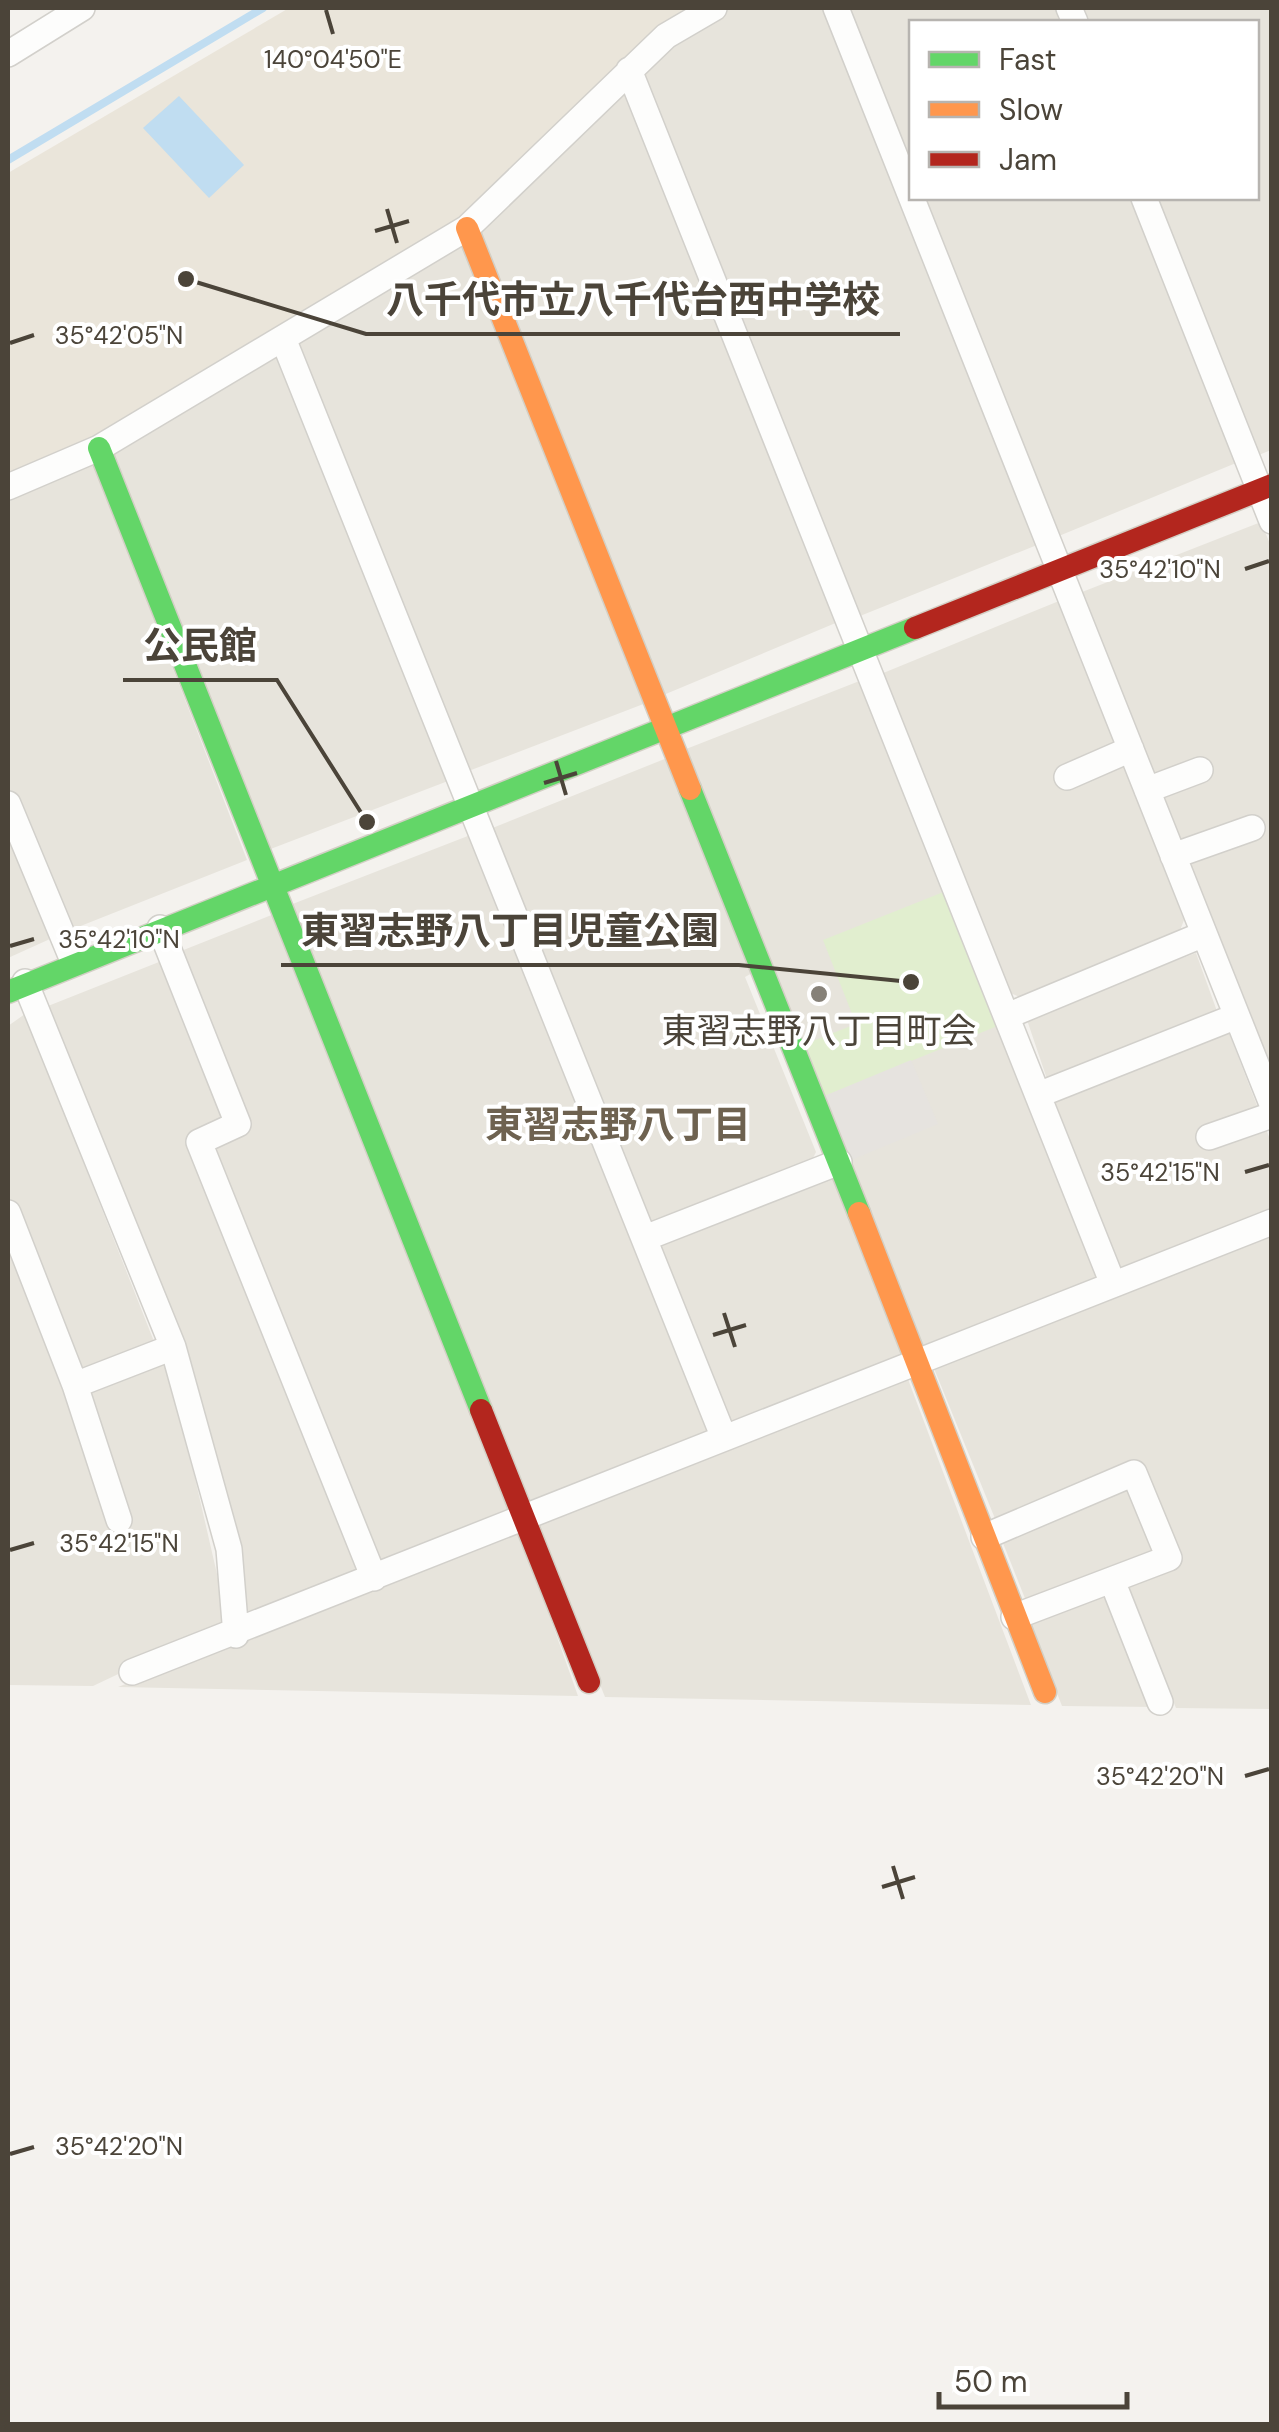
<svg xmlns="http://www.w3.org/2000/svg" width="1279" height="2432" font-family="'DM Sans','Noto Sans JP',sans-serif">
  <style>
    .residential { fill: #e7e4dc }
    .education { fill: #eae5da }
    .green { fill: #e1eecf }
    .parking { fill: #e6e3df }
    .water { fill: #c0ddf1 }
    .lines { fill: none; stroke-linecap: round; stroke-linejoin: round }
    .stream { stroke: #c0ddf1; stroke-width: 8 }
    .street-casing { stroke: #d2d0cb; stroke-width: 28 }
    .fast-casing { stroke: #d3cfc5; stroke-width: 25 }
    .slow-casing { stroke: #d3cfc5; stroke-width: 25 }
    .jam-casing { stroke: #d3cfc5; stroke-width: 25 }
    .street { stroke: #fdfdfc; stroke-width: 25 }
    .fast { stroke: #63d668; stroke-width: 22 }
    .slow { stroke: #ff974d; stroke-width: 22 }
    .jam { stroke: #b3261e; stroke-width: 22 }
    .ticks { fill: none; stroke: #4b4439; stroke-width: 4 }
    .poi-dot { fill: #868178; stroke: #fff; stroke-width: 4 }
    .labels { text-anchor: middle; stroke-width: 8; stroke-linejoin: round; paint-order: stroke }
    .poi-label { font-size: 35px; fill: #4b4439; stroke: #fff }
    .neighbourhood-label { font-size: 38px; font-weight: bold; fill: #6e6250; stroke: #fff }
    .ticks-label { font-size: 25px; text-anchor: middle; fill: #4b4439; stroke: #fff; stroke-width: 8; stroke-linejoin: round; paint-order: stroke }
    .leader { fill: none; stroke: #4b4439; stroke-width: 4 }
    .callout-dot { fill: #4b4439; stroke: #fff; stroke-width: 4 }
    .callout-label { font-size: 38px; text-anchor: middle; font-weight: bold; fill: #4b4439; stroke: #fff; stroke-width: 8; stroke-linejoin: round; paint-order: stroke }
  </style>
  <rect width="100%" height="100%" fill="#f4f2ee"/>
  <path class="residential" d="M 729,8 L 823,8 L 1037,545 L 860,616 L 638,75 L 671,40 Z
    M 847,8 L 1059,8 L 1065,22 L 912,22 L 911,173 Z
    M 1076,8 L 1271,8 L 1271,450 L 1254,457 L 1151,198 L 1256,198 L 1256,22 L 1082,22 Z
    M 621,88 L 630,93 L 838,622 L 661,696 L 476,229 Z
    M 921,198 L 1133,198 L 1236,463 L 1054,538 Z
    M 460,241 L 646,703 L 466,772 L 295,353 L 297,340 Z
    M 273,353 L 283,355 L 448,781 L 268,850 L 110,450 Z
    M 92,459 L 247,860 L 68,931 L 8,787 L 8,496 Z
    M 1261,522 L 1272,549 L 1271,1084 L 1077,594 Z
    M 1059,601 L 1184,920 L 1179,933 L 1022,998 L 1008,992 L 876,676 Z
    M 862,680 L 1101,1278 L 919,1350 L 681,751 Z
    M 667,758 L 754,972 L 745,977 L 816,1152 L 811,1162 L 647,1226 L 490,829 Z
    M 473,834 L 712,1431 L 527,1503 L 290,905 Z
    M 8,835 L 50,939 L 8,958 Z
    M 274,914 L 510,1513 L 375,1565 L 209,1150 L 246,1127 L 176,953 Z
    M 1196,953 L 1218,1014 L 1048,1082 L 1026,1017 Z
    M 164,960 L 223,1116 L 218,1125 L 187,1138 L 360,1566 L 358,1571 L 248,1614 L 242,1613 L 234,1553 L 43,1008 Z
    M 25,1014 L 155,1344 L 83,1374 L 8,1202 L 8,1026 Z
    M 1221,1031 L 1229,1033 L 1271,1142 L 1271,1209 L 1116,1271 L 1047,1103 Z
    M 834,1170 L 906,1352 L 726,1427 L 654,1244 Z
    M 1271,1231 L 1271,1709 L 1176,1708 L 1127,1589 L 1127,1582 L 1178,1561 L 1142,1468 L 998,1526 L 933,1366 Z
    M 8,1241 L 83,1396 L 91,1386 L 160,1358 L 169,1365 L 228,1622 L 93,1686 L 8,1685 Z
    M 906,1374 L 1031,1705 L 605,1697 L 537,1527 L 540,1520 Z
    M 1124,1489 L 1133,1491 L 1155,1549 L 1152,1556 L 1028,1606 L 1001,1538 Z
    M 519,1530 L 578,1696 L 118,1687 Z
    M 1110,1591 L 1157,1707 L 1062,1706 L 1030,1624 Z"/>
  <path class="education" d="M 289,8 L 696,8 L 451,227 L 95,439 L 8,476 L 8,173 Z"/>
  <path class="green" d="M 946,891 L 1000,1025 L 822,1097 L 800,1046 L 856,1024 L 823,940 Z"/>
  <path class="parking" d="M 911,1060 L 938,1124 L 849,1161 L 822,1097 Z"/>
  <path class="water" d="M 179,96 L 244,165 L 209,198 L 143,128 Z"/>
  <g class="lines">
    <path class="stream" d="M 8,160 L 263,8"/>
    <defs>
      <path id="street" d="M 836,8 L 1272,1104
        M 1069,8 L 1075,22
        M 8,54 L 82,8
        M 629,70 L 1113,1284
        M 1144,198 L 1272,521
        M 284,341 L 724,1438
        M 8,487 L 99,448 L 467,228 L 666,36 L 714,8
        M 1067,777 L 1131,749
        M 1147,790 L 1200,770
        M 8,804 L 74,963
        M 1173,856 L 1252,828
        M 160,928 L 238,1124 L 199,1142 L 374,1578
        M 25,982 L 173,1347 L 229,1549 L 236,1635
        M 1007,1016 L 1204,934
        M 1038,1095 L 1237,1016
        M 1209,1137 L 1272,1115
        M 8,1213 L 75,1385 L 119,1520
        M 645,1238 L 839,1162
        M 75,1385 L 173,1347
        M 984,1537 L 1134,1473 L 1169,1558 L 1014,1617
        M 1113,1583 L 1160,1702
        M 132,1672 L 1272,1222"/>
      <path id="fast" d="M 99,448 L 481,1410
        M 690,789 L 859,1213
        M 8,992 L 915,628"/>
      <path id="slow" d="M 467,228 L 690,789
        M 859,1213 L 1045,1692"/>
      <path id="jam" d="M 915,628 L 1272,485
        M 481,1410 L 589,1682"/>
    </defs>
    <use href="#street" class="street-casing"/>
    <use href="#fast" class="fast-casing"/>
    <use href="#slow" class="slow-casing"/>
    <use href="#jam" class="jam-casing"/>
    <use href="#street" class="street"/>
    <use href="#fast" class="fast"/>
    <use href="#slow" class="slow"/>
    <use href="#jam" class="jam"/>
  </g>
  <path class="ticks" d="M 326,10 L 333,34M 387,209 L 397,243M 375,231 L 409,221M 10,343 L 34,335M 1245,569 L 1269,561M 556,761 L 566,795M 544,783 L 577,773M 10,946 L 34,939M 1245,1172 L 1269,1165M 724,1313 L 735,1347M 713,1335 L 746,1325M 10,1550 L 34,1543M 1245,1776 L 1269,1769M 893,1866 L 903,1899M 882,1887 L 915,1877M 10,2154 L 34,2147"/>
  <circle class="poi-dot" cx="819" cy="994" r="10"/>
  <g class="labels">
    <g class="poi-label">
      <text x="819" y="1043">東習志野八丁目町会</text>
    </g>
    <g class="neighbourhood-label">
      <text x="618" y="1138">東習志野八丁目</text>
    </g>
  </g>
  <g class="ticks-label">
    <text x="333" y="68">140°04'50"E</text>
    <text x="119" y="344">35°42'05"N</text>
    <text x="1160" y="578">35°42'10"N</text>
    <text x="119" y="948">35°42'10"N</text>
    <text x="1160" y="1181">35°42'15"N</text>
    <text x="119" y="1552">35°42'15"N</text>
    <text x="1160" y="1785">35°42'20"N</text>
    <text x="119" y="2155">35°42'20"N</text>
  </g>
  <path class="leader" d="M186 279L366 334H900M367 822L277 680H123M911 982L739 965H281"/>
  <g class="callout-dot">
    <circle cx="186" cy="279" r="10"/>
    <circle cx="367" cy="822" r="10"/>
    <circle cx="911" cy="982" r="10"/>
  </g>
  <g class="callout-label">
    <text x="633" y="313">八千代市立八千代台西中学校</text>
    <text x="200" y="659">公民館</text>
    <text x="510" y="944">東習志野八丁目児童公園</text>
  </g>
  <rect width="1279" height="2432" fill="none" stroke="#4b4439" stroke-width="20"/>
  <rect x="909" y="20" width="350" height="180" fill="#ffffff" stroke="#b7b4b0" stroke-width="2.5"/>
  <rect x="929" y="52" width="50" height="15" fill="#63d668" stroke="#b7b4b0" stroke-width="2.5"/>
  <text x="999" y="70" font-size="30" fill="#4b4439">Fast</text>
  <rect x="929" y="102" width="50" height="15" fill="#ff974d" stroke="#b7b4b0" stroke-width="2.5"/>
  <text x="999" y="120" font-size="30" fill="#4b4439">Slow</text>
  <rect x="929" y="152" width="50" height="15" fill="#b3261e" stroke="#b7b4b0" stroke-width="2.5"/>
  <text x="999" y="170" font-size="30" fill="#4b4439">Jam</text>
  <path d="M939 2392v15h188v-15" fill="none" stroke="#4b4439" stroke-width="5"/>
  <text x="954" y="2392" font-size="30" fill="#4b4439" stroke="#ffffff" stroke-width="8" paint-order="stroke">50 m</text>
</svg>
